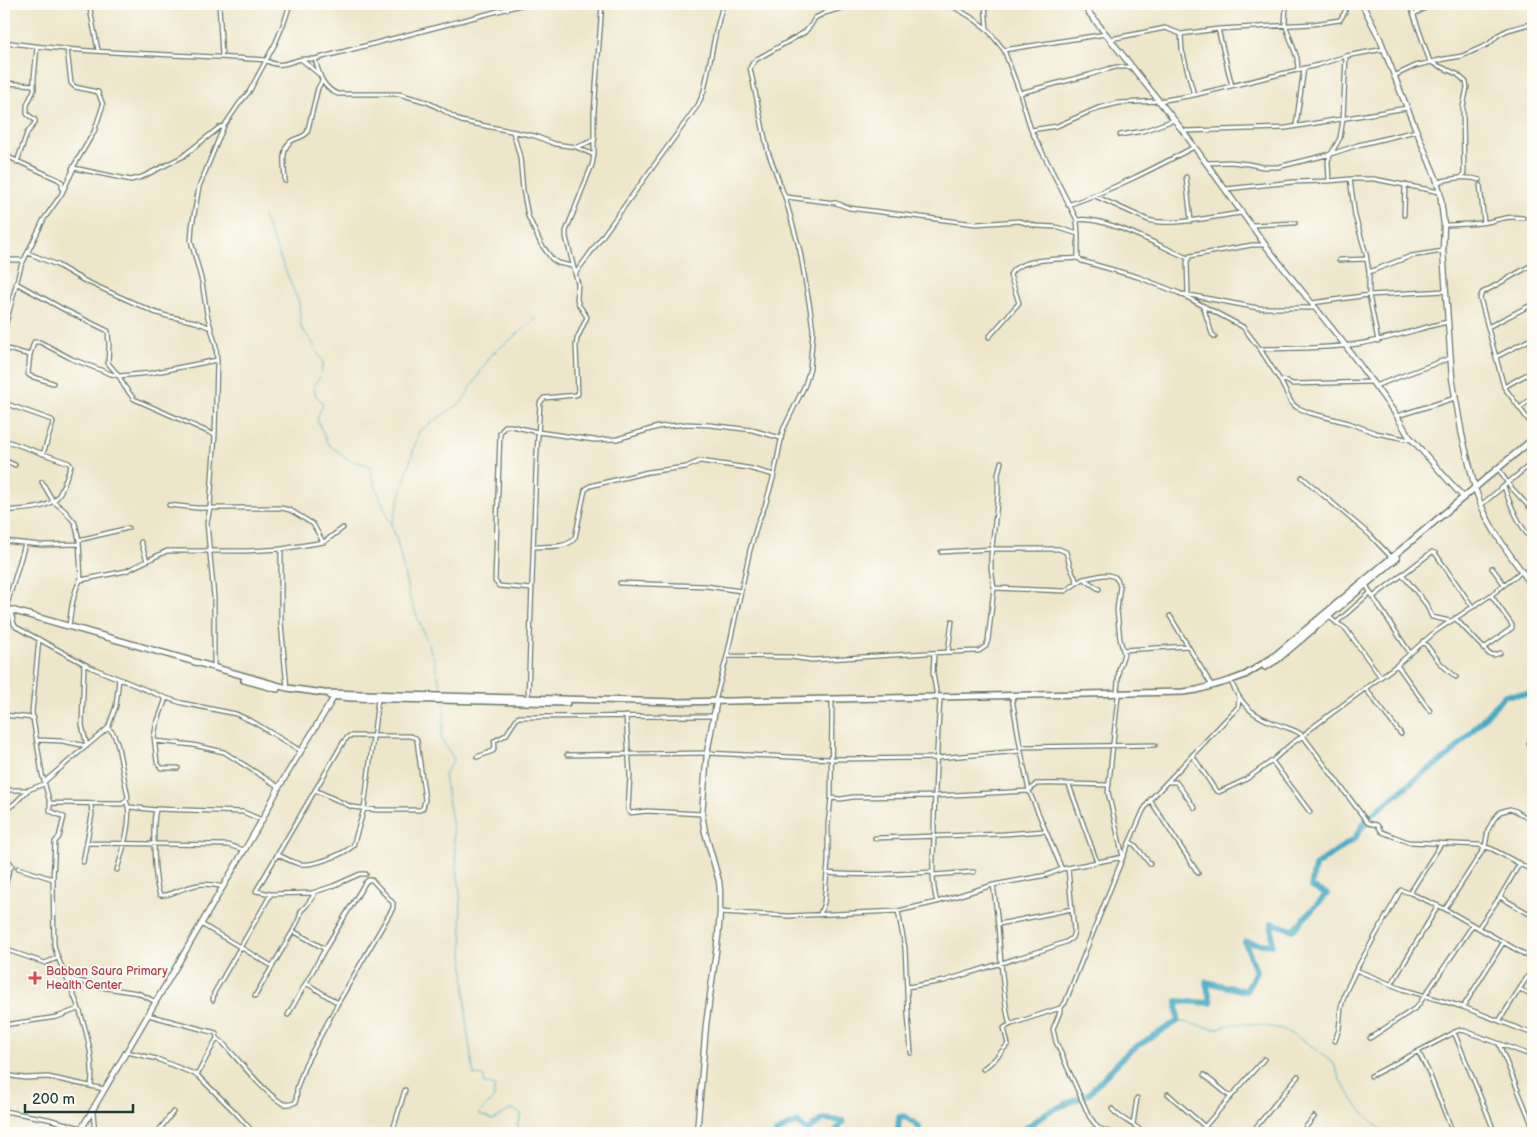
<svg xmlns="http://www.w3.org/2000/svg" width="1537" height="1137" font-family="'Balsamiq Sans',sans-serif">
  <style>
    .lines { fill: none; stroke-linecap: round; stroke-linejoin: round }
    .stream { stroke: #46acc5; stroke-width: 1 }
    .river { stroke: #46acc5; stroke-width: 6 }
    .minor-casing { stroke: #677868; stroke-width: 5.5 }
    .tertiary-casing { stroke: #677868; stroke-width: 7 }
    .primary-casing { stroke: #677868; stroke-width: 8 }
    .minor { stroke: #fff; stroke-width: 3 }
    .tertiary { stroke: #fff; stroke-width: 4.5 }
    .primary { stroke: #fff; stroke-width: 5 }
    .health-dot { fill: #e0444e; stroke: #fdfcf7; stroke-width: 2 }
    .labels { text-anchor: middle; stroke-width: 4; stroke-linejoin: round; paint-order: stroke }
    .health-label { font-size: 12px; fill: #be3a42; stroke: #fdfcf7; text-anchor: start }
  </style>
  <rect width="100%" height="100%" fill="#fdfcf7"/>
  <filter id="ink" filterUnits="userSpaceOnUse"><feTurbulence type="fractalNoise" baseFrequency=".02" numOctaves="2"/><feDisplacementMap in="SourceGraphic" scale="10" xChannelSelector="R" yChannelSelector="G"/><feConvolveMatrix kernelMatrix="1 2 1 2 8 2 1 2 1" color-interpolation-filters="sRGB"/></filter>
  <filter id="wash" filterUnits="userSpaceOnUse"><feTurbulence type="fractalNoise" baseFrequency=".0096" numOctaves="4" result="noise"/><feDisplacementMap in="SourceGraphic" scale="20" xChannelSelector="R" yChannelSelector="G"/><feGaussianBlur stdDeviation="1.12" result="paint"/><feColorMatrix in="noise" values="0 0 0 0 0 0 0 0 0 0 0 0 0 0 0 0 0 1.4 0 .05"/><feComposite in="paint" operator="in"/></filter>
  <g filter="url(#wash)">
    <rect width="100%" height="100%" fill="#eee6ca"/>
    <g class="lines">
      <path class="stream" d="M 1531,4 L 1533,16
        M 263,216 L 299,303 L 301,327 L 312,342 L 323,363 L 320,378 L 314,384 L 315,394 L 323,404 L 317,419 L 327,443 L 349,460 L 369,465 L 375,485 L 396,537 L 410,599 L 433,656 L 443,695
        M 392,524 L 419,431 L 462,402 L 491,355 L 536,319
        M 444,701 L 445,712 L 441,739 L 454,759 L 444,775 L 452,821 L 460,893 L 467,1028 L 474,1075 L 484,1076 L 484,1084 L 494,1085 L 494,1098 L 478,1114 L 493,1120 L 512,1109 L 522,1114 L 517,1126 L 523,1133
        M 1178,1021 L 1216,1029 L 1231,1024 L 1253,1024 L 1282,1029 L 1306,1042 L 1334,1064 L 1340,1080 L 1359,1108 L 1384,1133"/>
      <path class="river" d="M 776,1133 C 782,1128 790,1126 797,1122 L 807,1131 L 823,1119 L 843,1121 L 835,1133
        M 891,1133 L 898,1131 L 899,1117 L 905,1116 L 919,1127 L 919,1133
        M 1019,1133 L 1048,1112 L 1087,1095 L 1129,1051 L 1178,1021 L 1177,1001 L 1211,1003 L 1206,982 L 1246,991 L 1256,971 L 1245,942 L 1272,945 L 1272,923 L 1293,930 L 1327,894 L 1311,887 L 1315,866 L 1355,838 L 1368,818 L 1419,776 L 1450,755 L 1505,695 L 1533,694"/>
    </g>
  </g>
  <g filter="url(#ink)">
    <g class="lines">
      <defs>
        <path id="minor" d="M 89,4 L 98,50
          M 219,4 L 222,57
          M 949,4 L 974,19 L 987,29 L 1004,50 L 1020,93 L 1031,130 L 1077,220 L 1078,234 L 1078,258 L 1082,261 L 1138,277 L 1179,293 L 1243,327 L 1260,349 L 1280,380 L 1287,381 L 1292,384 L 1372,382
          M 985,4 L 987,29
          M 1286,4 L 1285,24 L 1297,58 L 1298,69
          M 1410,4 L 1430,62 L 1457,74 L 1466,82 L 1467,87 L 1463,107 L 1464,172 L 1463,176 L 1460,178
          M 1414,14 L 1433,4
          M 1218,29 L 1232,86
          M 1181,34 L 1182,50 L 1194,95
          M 1111,39 L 1165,28 L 1181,34 L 1218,29 L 1313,24 L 1340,20 L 1345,12 L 1345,4
          M 4,42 C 90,55 178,53 265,60 C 281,69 287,62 302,59 C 306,59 311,59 315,59 L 525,4
          M 67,49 L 71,83 L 75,87 L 98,92 L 103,105 L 94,132 L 72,169
          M 1004,50 L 1106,34
          M 315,59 C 319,73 322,88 338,94 L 399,94 L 427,102 L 441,109 L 461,121 L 535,136 L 555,144 L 576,147 L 594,155
          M 302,60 L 320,75
          M 1394,76 L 1415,66 L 1444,59 L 1462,56 L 1489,44 L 1498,35 L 1508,30 L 1533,23
          M 4,83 L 34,85
          M 1020,93 L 1089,75 L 1108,69 L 1116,67 L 1132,67
          M 1296,125 L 1304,68
          M 1031,130 L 1057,126 L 1098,108 L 1119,103 L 1159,101 L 1194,95 L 1318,65 L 1346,56 L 1384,49
          M 1183,131 L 1286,128 L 1407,108
          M 513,132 L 520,157 L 523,190 L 528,216 L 541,244 L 552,259 L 558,263 L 572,266
          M 1120,135 L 1143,131 L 1174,120
          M 577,147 L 585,144 L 595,139
          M 4,155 L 57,179 L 62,182 L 62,189
          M 17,162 L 27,133 L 35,123 L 35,120 L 27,114 L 27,105 L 34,90 L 34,78 L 37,47
          M 1207,163 L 1230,162 L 1248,164 L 1263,167 L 1278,167 L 1331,154 L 1358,145 L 1416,131
          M 1186,177 L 1191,221
          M 1350,179 L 1355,216 L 1366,254 L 1369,272 L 1369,295 L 1378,341
          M 285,181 C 285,171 280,150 290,142 C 295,138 302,138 307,133 L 318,88 L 322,81
          M 1329,181 L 1328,161 L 1331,154 L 1340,138 L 1343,119 L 1346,56
          M 1437,182 C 1451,179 1466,175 1480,180
          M 1480,185 L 1484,222
          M 1226,189 L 1293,182 L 1329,181 L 1350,179 L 1374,179 L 1440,192
          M 1095,196 L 1148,220 C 1174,227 1214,216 1242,213
          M 786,197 L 836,203 L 849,208 L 976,224 L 1019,221 L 1036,226 L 1056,227 L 1078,234
          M 1068,205 C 1112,190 1153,169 1194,147
          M 1404,215 L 1405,184
          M 1077,220 C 1104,215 1161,247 1188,258
          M 1252,225 L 1295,223
          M 1444,225 C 1460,224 1477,225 1492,221 C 1505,218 1509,216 1523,218
          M 28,253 L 57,265 L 83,280 L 154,312 L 167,316 L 196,322 L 211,328
          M 4,260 L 24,260
          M 1339,260 L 1367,259
          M 1530,266 L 1482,293 L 1480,298 L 1504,387 L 1533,426
          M 1533,267 L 1532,268 L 1533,270
          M 1369,272 L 1411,256 L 1443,251
          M 575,274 L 698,105 L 704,91 L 716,31 L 723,4
          M 16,283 L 63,309 L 108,331 L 109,346 L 108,363 L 119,376 L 124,386 L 134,399 L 215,435
          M 1184,294 L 1258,308 L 1315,308
          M 1188,295 L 1187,262 L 1190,256 L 1252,245 L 1266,245
          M 1312,303 L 1369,295 L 1446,291
          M 1203,306 L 1212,334 L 1215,337
          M 1488,327 L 1533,304
          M 4,331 L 21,266 L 44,219 L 61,195 L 74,168 L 131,180 L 142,177 L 182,157 L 220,127 L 224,126
          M 989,337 L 1019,303 L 1010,275 C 1017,257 1062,260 1078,258
          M 4,348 L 30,355
          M 1260,349 C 1292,348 1326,349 1357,344 C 1388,340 1418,328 1448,322
          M 1496,357 L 1533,338
          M 1280,380 L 1291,402 L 1296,407 L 1310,413 L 1349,423 L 1376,433 L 1411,440
          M 53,383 L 30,376 L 28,374 L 30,355 L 34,342 L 40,342 L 72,359 L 111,374 L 119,376 L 151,373 L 217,360
          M 1375,386 L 1450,358
          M 1504,387 L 1533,371
          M 4,403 L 52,420 L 53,423 L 43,454
          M 1520,408 L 1533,397
          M 1397,416 L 1455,398
          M 4,440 L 69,463 L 71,466 C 67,475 64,486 59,495 C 49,511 20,509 4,511
          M 1529,447 L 1533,454
          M 4,460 L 15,465
          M 1500,471 L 1508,484 L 1533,511
          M 1302,477 L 1370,535 L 1392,558
          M 42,482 L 53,501 L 65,511 L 75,523 L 79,540 L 81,580 L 80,580 C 73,594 71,610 69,626
          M 1504,486 C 1509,503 1521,529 1533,541
          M 169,505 L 197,508 L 281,508 L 290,510 L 313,524 L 323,542
          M 1481,505 L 1533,462
          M 79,540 L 128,528
          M 4,541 L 41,545 L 79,544
          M 141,542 L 147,561
          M 533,547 C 546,546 567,549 575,538 L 585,490 L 590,486 L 648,472 L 686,467 L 700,461 L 748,468 L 774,475
          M 281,549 L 281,623 L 287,688
          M 941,552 L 992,549 L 1059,549 L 1066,552 L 1070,566 L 1077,582
          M 1492,568 L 1504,584
          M 1402,574 L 1426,604 L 1432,617 L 1450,621
          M 1084,579 L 1099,589
          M 81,580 L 126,571 L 167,551 L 247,551 L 281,549 L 324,542 L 343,528
          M 620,583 L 706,586 L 741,591
          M 1366,585 L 1373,597 L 1410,653
          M 994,588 L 1065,591 L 1083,579 L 1103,575 L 1109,575 L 1115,577 L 1118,581 L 1120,586 L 1117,610 L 1120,639 L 1124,654 L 1119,669 L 1117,693
          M 532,589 L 499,586 L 495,581 L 500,433 L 505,426 L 511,426 L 538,432 L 594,440 L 617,439 L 658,427 L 687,424 L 710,425 L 752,430 L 781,438
          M 1373,597 L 1432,552 L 1435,553 L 1472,606
          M 6,608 L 25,544
          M 11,612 L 14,624 L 16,627 L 90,667 L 166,698 L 182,703 L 236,714 L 255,723 L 301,751
          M 1170,616 L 1212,686
          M 1329,616 C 1334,623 1340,624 1346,629 L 1380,676
          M 1455,618 L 1489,654 L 1494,655 L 1500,653
          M 1336,623 L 1370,593
          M 39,639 L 32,712 L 42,774 L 50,803 L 50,811 L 64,817 L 59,837 L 55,842 L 53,879 L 54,944 C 56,956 62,966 66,977 C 80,1007 96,1053 91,1086
          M 1423,641 L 1441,664 L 1456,677
          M 1483,649 L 1512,628 L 1512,625 L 1491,595
          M 1123,650 L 1188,646
          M 948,652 L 952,621
          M 934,653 L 933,673 L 937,697
          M 727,656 L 790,657 L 812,660 L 927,653 L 979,651 L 986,646 L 988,640 L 994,588 L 991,568 L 991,556 L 998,495 L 998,474 L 1001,462
          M 1397,665 L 1430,711
          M 214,667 L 214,597 L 207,523 L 210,508 L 215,435 L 217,360 L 216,346 L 207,314 L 202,282 L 191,241 L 192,226 L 199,187 L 224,126 L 239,104 L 249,92 L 276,42 L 285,20 L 290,4
          M 1232,684 C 1244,709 1255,717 1282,726 C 1290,729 1297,730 1303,736 L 1368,823 L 1377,825 L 1382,832 L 1408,842 L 1479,845 L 1492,849 L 1533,871
          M 1365,688 L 1401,734
          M 166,698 L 156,726 L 154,737 L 157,762 L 161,768 L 178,768
          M 528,698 L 536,468 L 540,403 L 544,398 L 576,395 L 578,394 L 576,346 L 577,339 L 587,317 L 579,305 L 577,299 L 578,284 L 566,237 L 566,231 L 592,165 L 594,155 L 594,112 L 602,4
          M 1012,698 L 1021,751 L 1029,791 L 1062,869
          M 715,701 L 727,656 L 750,550 L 758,522 L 765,506 L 774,475 L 783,430 L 805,385 L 810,368 L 813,330 L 810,308 L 800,251 L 785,197 L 768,152 L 750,68 L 752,64 L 757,59 L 805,32 L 811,25 L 815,18 L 825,13 L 855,4
          M 4,715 L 34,718
          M 626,716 L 630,776 L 628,810 L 630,813 L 647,811 L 702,814
          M 108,728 L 113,733 L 117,742 L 128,797 L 126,801 C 134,815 122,854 117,870
          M 37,740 L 62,741 L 87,746 L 82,725 L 84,664
          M 155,741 L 193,745 L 224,752 L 279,787
          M 1529,744 L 1533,744
          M 1020,747 L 1155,745
          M 567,755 L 707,753 L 831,759 L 937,758 L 1021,751
          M 1192,755 L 1216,791 L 1219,792 L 1245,780 L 1272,761 L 1291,744 L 1303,736 L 1309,730 L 1397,665 L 1436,631 L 1491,595 L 1522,571
          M 477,757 L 493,751 L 495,746 L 494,741 L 506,735 L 517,718 L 519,717 L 714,716
          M 1272,761 L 1310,812
          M 44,782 L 108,728 L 116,706 L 119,679
          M 1167,782 L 1176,782 L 1195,808
          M 1069,785 L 1097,862
          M 4,790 L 28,790
          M 831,798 L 841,799 L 853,797 L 934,796 L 1029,791 L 1036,784 C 1060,783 1085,785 1109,785
          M 1150,800 L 1198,873
          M 50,803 L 122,804 L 126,801
          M 130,807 L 156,810
          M 4,811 L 14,804 L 28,790 L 44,784
          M 875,838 L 1004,834 L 1045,831
          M 1130,842 L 1135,845 L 1150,864
          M 87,843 L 228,845 L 244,850
          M 277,854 C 284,858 292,862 300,864 C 314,866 342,855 353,846 L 364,809 L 378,699
          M 4,860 L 10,862 L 12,866 L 9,870 L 5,887
          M 83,862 L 92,815 L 91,804
          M 18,868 L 53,879
          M 827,873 C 863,876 898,874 933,872
          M 933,875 L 974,872
          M 993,885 C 1001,932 999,976 1009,1022 L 1012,1024 L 1060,1008 L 1065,1003 L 1123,857 L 1143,811 L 1150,800 L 1238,707 L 1239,699
          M 223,887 C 205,882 197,884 180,890 C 173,893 167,896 160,895 C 154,883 152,824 156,810 L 157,809 L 243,812 L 262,820
          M 312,893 L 333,886 L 360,874 L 366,874
          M 1410,893 L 1441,844
          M 1500,897 L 1533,916
          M 937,902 C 931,881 933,859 934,838 C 934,792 937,746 940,700
          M 1445,909 L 1485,847 L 1488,830 L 1494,819 L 1500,812 L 1510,809 L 1516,811 L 1533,822
          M 898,911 L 905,948 L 908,1015 L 911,1053
          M 720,912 L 788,916 L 898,911 L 937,902 L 993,885 L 1047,875 L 1062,869 L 1123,857 L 1108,792 L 1118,696
          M 820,914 L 824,903 L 828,862 L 828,825 L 831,798 L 832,702
          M 201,924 L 272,966
          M 999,924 L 1072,909
          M 1478,928 L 1500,897 L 1520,863
          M 293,931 L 325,949
          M 4,949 L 45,963 L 57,958
          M 1356,970 L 1402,989 L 1463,1007 L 1533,1034
          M 67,978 L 106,988 L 138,993 L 156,1002
          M 306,983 L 338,1003
          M 1391,985 L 1438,906
          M 907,987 L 944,981 L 1040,951 L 1066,942 L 1072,938 L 1074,931 L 1068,868
          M 1520,989 L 1533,997
          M 255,996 L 293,931 L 299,919 L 301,911 L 306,906 L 314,895 L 311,893 L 271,894 L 256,891 L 344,741 L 349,736 L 410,736 L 416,738 L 417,741 L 425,800 L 423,808 L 420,810 L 377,810 L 352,807 L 315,790
          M 213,1000 L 214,993 L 271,894
          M 1463,1007 L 1503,943
          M 1060,1008 L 1060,1012 L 1053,1029 L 1056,1042 L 1089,1116 L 1098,1128 L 1113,1133
          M 148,1015 L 216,1033 L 217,1038 L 197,1075
          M 1499,1021 L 1533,968
          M 4,1025 L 57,1017 L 78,1009
          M 1454,1032 L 1495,1133
          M 217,1038 L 223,1043 C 235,1056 271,1101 285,1104 C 290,1105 293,1104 296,1102 L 297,1088 L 305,1065 L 338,1003 L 393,908 L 393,903 L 372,880 L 368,880 L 365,883 L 325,949 L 288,1015
          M 1370,1038 L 1417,1007 L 1473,925
          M 1335,1041 L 1339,1029 L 1341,1007 L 1345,993 L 1356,970 L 1401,890 L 1410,893 L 1445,909 L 1533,959
          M 1499,1044 L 1533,1127
          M 1418,1051 L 1429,1073 L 1453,1133
          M 127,1052 L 157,1059 L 197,1075 L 235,1112 L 254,1133
          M 983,1069 L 994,1060 L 1008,1044 L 1004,1028 L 1011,1024
          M 4,1075 L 25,1078 L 48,1077 L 104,1089
          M 1204,1075 L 1231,1097
          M 1371,1076 L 1459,1030 L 1465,1031 L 1533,1056
          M 1168,1094 L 1212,1133
          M 1112,1109 C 1120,1120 1135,1123 1143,1133
          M 4,1111 L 48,1119 L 81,1128
          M 93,1112 L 95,1133
          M 1133,1124 L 1137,1098
          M 95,1130 L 106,1133
          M 157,1133 L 173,1112
          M 392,1133 L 405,1090
          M 1199,1133 L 1264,1059
          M 1251,1133 L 1298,1076
          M 1301,1133 L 1314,1117"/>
        <path id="tertiary" d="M 1082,4 L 1183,131 L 1266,246 L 1345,345 L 1397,416 L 1408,435 L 1463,497
          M 1362,4 L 1380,39 L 1401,93 L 1436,178 L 1440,192 L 1444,225 L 1443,251 L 1452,378 L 1462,435 L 1475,488
          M 1476,491 C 1487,527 1512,557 1533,587
          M 79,1133 L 262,820 L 279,787 L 334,697
          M 697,1133 L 706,1025 L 718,937 L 720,912 L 720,891 L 719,881 L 705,832 L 702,814 L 707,753 L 716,704"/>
        <path id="primary" d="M 4,608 L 287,688 L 324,693 L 677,702 L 1183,692 L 1197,690 L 1229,681 L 1245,675 L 1272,658 L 1533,439
          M 1265,667 L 1278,659 L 1397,558
          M 244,680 L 277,689
          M 330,696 L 351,698 L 567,703"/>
      </defs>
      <use href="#minor" class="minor-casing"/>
      <use href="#tertiary" class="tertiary-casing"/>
      <use href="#primary" class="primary-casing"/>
      <use href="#minor" class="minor"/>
      <use href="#tertiary" class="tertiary"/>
      <use href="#primary" class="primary"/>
    </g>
  </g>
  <path class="health-dot" d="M32.5 970.5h5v5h5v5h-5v5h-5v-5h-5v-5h5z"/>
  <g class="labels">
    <g class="health-label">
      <text x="46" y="975">Babban Saura Primary<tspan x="46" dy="14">Health Center</tspan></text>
    </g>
  </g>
  <rect width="1537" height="1137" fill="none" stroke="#fdfcf7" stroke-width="20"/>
  <path d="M25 1104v8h108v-8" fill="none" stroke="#1f3d34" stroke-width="2.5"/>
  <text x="32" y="1104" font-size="15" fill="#1f3d34" stroke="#fdfcf7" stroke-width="4" paint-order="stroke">200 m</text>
</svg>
